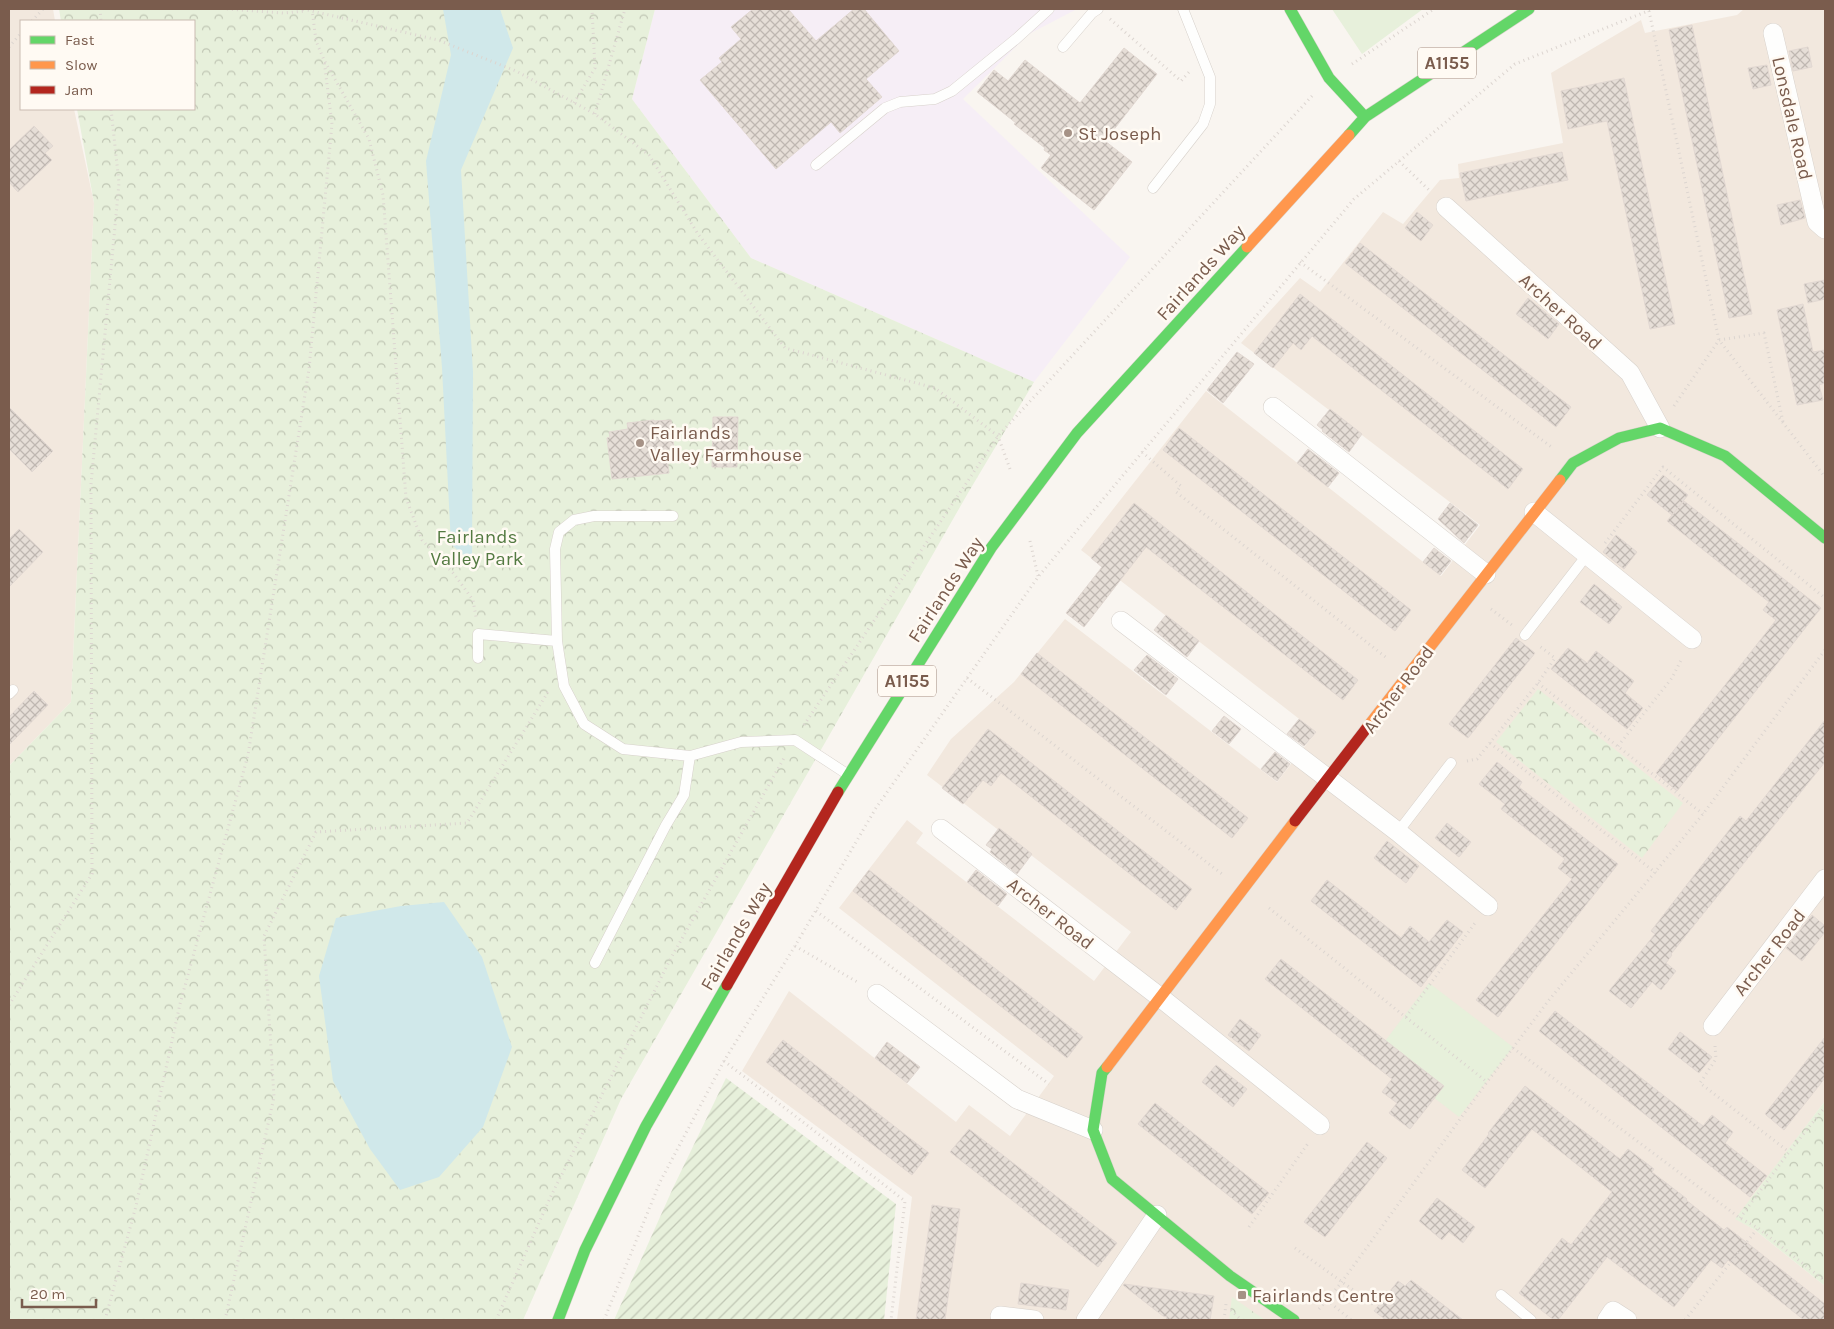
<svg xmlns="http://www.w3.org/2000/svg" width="1834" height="1329" font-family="Karla,sans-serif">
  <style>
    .residential { fill: #f2e8de }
    .education { fill: #f6eef6 }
    .grass { fill: #e7f0db }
    .forest { fill: url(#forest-crowns) }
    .garden { fill: url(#garden-furrows) }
    .water { fill: #d0e8ea }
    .building { fill: url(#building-cross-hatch); stroke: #e2d8d2 }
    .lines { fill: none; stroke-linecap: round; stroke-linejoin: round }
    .lane-casing { stroke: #d7d1cb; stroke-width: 11 }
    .street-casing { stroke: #d7d1cb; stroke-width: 20 }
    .fast-casing { stroke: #d9d2cb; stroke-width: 12 }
    .slow-casing { stroke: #d9d2cb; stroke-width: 12 }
    .jam-casing { stroke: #d9d2cb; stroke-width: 12 }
    .path { stroke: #dcd5d0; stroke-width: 3; stroke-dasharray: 1 4; stroke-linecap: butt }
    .lane { stroke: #fefefd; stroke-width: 10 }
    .street { stroke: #fefefd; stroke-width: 19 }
    .fast { stroke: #63d668; stroke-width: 11 }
    .slow { stroke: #ff974d; stroke-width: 11 }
    .jam { stroke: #b3261e; stroke-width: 11 }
    .poi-dot { fill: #a69286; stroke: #fffaf3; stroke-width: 2 }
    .labels { text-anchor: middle; stroke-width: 5; stroke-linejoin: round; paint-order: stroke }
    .shield { fill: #fffaf3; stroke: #a28b7f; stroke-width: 1 }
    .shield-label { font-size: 18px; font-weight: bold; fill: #7a5c4d }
    .street-label { font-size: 19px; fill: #7a5c4d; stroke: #fffaf3 }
    .poi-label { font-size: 19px; fill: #7a5c4d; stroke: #fffaf3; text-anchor: start }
    .park-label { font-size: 19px; fill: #537a41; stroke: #fffaf3 }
  </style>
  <defs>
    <pattern id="forest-crowns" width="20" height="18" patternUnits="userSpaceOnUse" patternTransform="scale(1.25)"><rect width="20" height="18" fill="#e7f0db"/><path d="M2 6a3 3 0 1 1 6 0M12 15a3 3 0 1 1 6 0" fill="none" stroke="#c0c6b4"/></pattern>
    <pattern id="garden-furrows" width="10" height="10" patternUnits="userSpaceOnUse" patternTransform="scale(1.25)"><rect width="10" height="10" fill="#e7f0db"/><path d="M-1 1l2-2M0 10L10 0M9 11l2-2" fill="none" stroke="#c0c6b4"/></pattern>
    <pattern id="building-cross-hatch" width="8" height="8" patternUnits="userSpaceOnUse" patternTransform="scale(1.25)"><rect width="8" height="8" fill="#e6ded7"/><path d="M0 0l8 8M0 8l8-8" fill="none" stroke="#bfb7b1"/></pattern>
  </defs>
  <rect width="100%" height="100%" fill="#f9f5f0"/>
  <path class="residential" d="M 9,9 L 53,9 L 55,21 L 21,21 L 21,109 L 74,109 L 94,203 L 71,702 L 9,766 Z
    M 1744,9 L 1825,9 L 1825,1101 L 1736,1219 L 1755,1230 L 1825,1286 L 1825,1320 L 897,1320 L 912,1197 L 742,1071 L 789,991 L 956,1122 L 969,1105 L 1010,1136 L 1054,1076 L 839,908 L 907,820 L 923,833 L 916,843 L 1094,981 L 1131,932 L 927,775 L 951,739 L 1014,682 L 1065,619 L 1277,782 L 1316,732 L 1081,550 L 1206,391 L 1441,576 L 1480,525 L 1241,343 L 1300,278 L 1320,292 L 1383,212 L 1403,224 L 1440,180 L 1459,178 L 1458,164 L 1563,143 L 1551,73 L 1641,20 L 1645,33 L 1737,15 Z"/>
  <path class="education" d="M 655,9 L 1077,9 L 1029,34 L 963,99 L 1130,257 L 1034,382 L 751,258 L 632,99 Z"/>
  <path class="grass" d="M 1332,9 L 1423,9 L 1362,54 Z
    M 1429,983 L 1513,1047 L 1459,1117 L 1376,1053 Z"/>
  <path class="forest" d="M 59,9 L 655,9 L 632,99 L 751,258 L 1034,382 L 968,493 L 621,1099 L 523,1320 L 9,1320 L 9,766 L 71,702 L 94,203 L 77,109 L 194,109 L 194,21 L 61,21 Z
    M 1538,689 L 1683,803 L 1642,858 L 1496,742 Z
    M 1825,1101 L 1825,1286 L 1755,1230 L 1735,1219 Z
    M 1232,1297 L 1265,1320 L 1229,1320 Z"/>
  <path class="garden" d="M 726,1078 L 896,1204 L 884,1320 L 614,1320 L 673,1188 Z"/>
  <path class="water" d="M 443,9 L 500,9 L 513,48 L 461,170 L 473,372 L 472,563 L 451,544 L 442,368 L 426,161 L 451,55 Z
    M 444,902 L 482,957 L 512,1047 L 483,1127 L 439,1177 L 400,1190 L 370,1149 L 333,1081 L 319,976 L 336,918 L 401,906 Z"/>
  <path class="building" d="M 753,9 L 788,9 L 816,41 L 854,9 L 864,9 L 899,51 L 866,79 L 882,97 L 840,133 L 831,122 L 776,169 L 700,80 L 722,62 L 719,58 L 741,39 L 731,27 Z
    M 1692,25 L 1752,314 L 1729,318 L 1669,30 Z
    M 1808,47 L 1812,67 L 1793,71 L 1789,51 Z
    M 1124,48 L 1157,74 L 1105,141 L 1132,162 L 1094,210 L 1041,168 L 1051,155 L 1044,150 L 1045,148 L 1014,124 L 1016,123 L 977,92 L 994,70 L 1008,81 L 1025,60 L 1080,103 Z
    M 1767,65 L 1771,85 L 1753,89 L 1748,68 Z
    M 1624,78 L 1675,324 L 1650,329 L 1607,121 L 1568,129 L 1561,91 Z
    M 34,126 L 53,146 L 45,153 L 52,160 L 18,192 L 9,182 L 9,150 Z
    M 1562,152 L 1568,180 L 1466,201 L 1460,173 Z
    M 1800,200 L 1805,218 L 1781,225 L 1777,205 Z
    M 1417,212 L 1433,225 L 1421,241 L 1405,228 Z
    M 1360,243 L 1571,407 L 1556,427 L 1345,263 Z
    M 1825,280 L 1825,299 L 1808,303 L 1804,284 Z
    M 1300,294 L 1523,469 L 1508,489 L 1312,336 L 1301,350 L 1293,343 L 1273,368 L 1254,353 Z
    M 1528,298 L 1559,324 L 1548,339 L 1516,314 Z
    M 1803,304 L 1813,352 L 1825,350 L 1825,383 L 1819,385 L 1823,400 L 1797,405 L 1777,310 Z
    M 1237,352 L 1254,364 L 1223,403 L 1207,390 Z
    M 9,407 L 53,451 L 32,472 L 9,449 Z
    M 1330,409 L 1362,434 L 1349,452 L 1322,431 L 1323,430 L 1317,425 Z
    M 713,417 L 738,417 L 737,467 L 712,467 Z
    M 654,420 L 654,421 L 671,420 L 674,449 L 666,450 L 669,473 L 612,479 L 607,438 L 610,437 L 609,432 L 628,429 L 627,423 Z
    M 1179,428 L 1411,610 L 1395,631 L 1163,450 Z
    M 1308,449 L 1339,473 L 1328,487 L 1297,463 Z
    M 1663,475 L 1688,495 L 1672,515 L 1647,495 Z
    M 1684,501 L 1821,608 L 1677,791 L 1656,773 L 1776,620 L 1763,610 L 1769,602 L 1667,521 Z
    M 1134,503 L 1358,680 L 1343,700 L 1146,547 L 1084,627 L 1066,613 L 1102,567 L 1091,558 Z
    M 1450,503 L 1478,525 L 1464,543 L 1438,519 Z
    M 19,529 L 43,552 L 9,587 L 9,539 Z
    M 1616,535 L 1637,552 L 1624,569 L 1603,552 Z
    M 1434,548 L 1451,561 L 1440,575 L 1423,562 Z
    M 1594,584 L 1622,607 L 1609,624 L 1580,602 Z
    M 1166,615 L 1199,641 L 1187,657 L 1154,630 Z
    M 1516,638 L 1535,653 L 1468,738 L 1449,724 Z
    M 1568,648 L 1587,663 L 1596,651 L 1634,681 L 1625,693 L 1643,708 L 1627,729 L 1551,669 Z
    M 1037,653 L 1248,818 L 1232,838 L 1021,674 Z
    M 1147,655 L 1178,679 L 1166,695 L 1134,670 Z
    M 34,691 L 48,705 L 9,745 L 9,717 Z
    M 1224,716 L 1241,729 L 1229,744 L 1212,731 Z
    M 1299,719 L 1316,732 L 1304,746 L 1287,734 Z
    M 1825,720 L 1825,762 L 1671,954 L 1672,955 L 1666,963 L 1676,971 L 1661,990 L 1652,982 L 1631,1008 L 1609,991 L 1655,934 L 1651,931 L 1740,816 L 1746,821 Z
    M 988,729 L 1192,889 L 1176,910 L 1001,773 L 991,786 L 983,780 L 963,804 L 942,788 Z
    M 1275,752 L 1290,764 L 1277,781 L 1261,769 Z
    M 1497,762 L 1522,782 L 1519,787 L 1618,864 L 1498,1017 L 1476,1000 L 1572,879 L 1558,868 L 1565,859 L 1501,809 L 1505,804 L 1479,784 Z
    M 1447,823 L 1471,842 L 1459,857 L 1435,838 Z
    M 999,828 L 1032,854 L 1017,874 L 990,852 L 992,849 L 986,845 Z
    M 1387,841 L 1419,866 L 1406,883 L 1374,858 Z
    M 869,870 L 1083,1037 L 1067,1058 L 853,891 Z
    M 976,870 L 1007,894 L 998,906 L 967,882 Z
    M 1327,880 L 1401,938 L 1410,926 L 1429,942 L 1447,920 L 1463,932 L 1421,987 L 1311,901 Z
    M 1812,915 L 1825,926 L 1825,932 L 1802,961 L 1786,948 Z
    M 1281,959 L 1444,1086 L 1410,1129 L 1389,1113 L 1397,1103 L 1382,1092 L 1392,1079 L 1265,979 Z
    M 1555,1011 L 1703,1126 L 1712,1115 L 1733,1132 L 1725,1143 L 1767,1176 L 1750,1197 L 1539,1031 Z
    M 1240,1019 L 1261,1035 L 1249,1051 L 1228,1035 Z
    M 1680,1032 L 1712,1057 L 1699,1073 L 1668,1049 Z
    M 1825,1037 L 1825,1078 L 1784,1130 L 1765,1114 Z
    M 783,1040 L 929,1153 L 912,1175 L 766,1062 Z
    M 887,1042 L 920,1067 L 907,1083 L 875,1058 Z
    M 1216,1065 L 1247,1089 L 1233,1107 L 1202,1082 Z
    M 1525,1086 L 1620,1159 L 1628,1149 L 1654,1169 L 1652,1172 L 1687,1199 L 1686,1200 L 1724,1230 L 1727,1227 L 1825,1304 L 1825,1320 L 1804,1320 L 1728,1260 L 1722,1268 L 1711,1260 L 1674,1307 L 1607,1257 L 1558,1320 L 1554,1320 L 1519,1293 L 1562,1238 L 1571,1245 L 1612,1192 L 1532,1129 L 1485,1188 L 1462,1170 L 1489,1134 L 1488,1133 Z
    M 1155,1103 L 1269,1193 L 1252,1214 L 1138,1124 Z
    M 969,1129 L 1117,1243 L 1098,1267 L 950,1152 Z
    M 1367,1142 L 1387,1158 L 1325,1237 L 1304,1222 Z
    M 1437,1198 L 1475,1227 L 1463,1243 L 1449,1232 L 1442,1240 L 1419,1221 Z
    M 932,1205 L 960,1209 L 945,1320 L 916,1320 Z
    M 1411,1280 L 1463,1320 L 1386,1320 L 1374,1311 L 1398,1281 L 1405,1286 Z
    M 1021,1283 L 1069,1290 L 1066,1310 L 1018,1304 Z
    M 1124,1284 L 1214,1296 L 1210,1320 L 1166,1320 L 1167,1317 L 1163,1316 L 1123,1285 Z"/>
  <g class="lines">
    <defs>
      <path id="lane" d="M 1063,47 L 1092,13 L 1098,9
        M 816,165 L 885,108 L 900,102 L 935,99 L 952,91 L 1016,39 L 1049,9
        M 1153,188 L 1203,124 L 1210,104 L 1210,77 L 1183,9
        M 673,516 L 594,516 L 574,520 L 559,532 L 555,549 L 557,641 L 564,686 L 584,724 L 623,749 L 690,756
        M 1525,635 L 1587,555
        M 478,658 L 478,634 L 557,641
        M 9,694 L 13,690
        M 1398,832 L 1451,763
        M 595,963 L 666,825 L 684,795 L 690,756 L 741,742 L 795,740 L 847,774
        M 1501,1295 L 1531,1320"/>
      <path id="street" d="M 1773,33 L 1817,222 L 1825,229
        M 1446,207 L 1630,373 L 1660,428
        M 1273,407 L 1486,574
        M 1534,512 L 1692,639
        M 1121,621 L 1398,832 L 1488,906
        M 941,829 L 1161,998 L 1320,1125
        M 877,994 L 1017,1099 L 1093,1130
        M 1713,1026 L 1825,879
        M 1000,1316 L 1034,1320
        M 1086,1320 L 1157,1215
        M 1607,1320 L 1613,1311 L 1627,1320"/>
      <path id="fast" d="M 1290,9 L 1329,78 L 1365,117
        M 1349,135 L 1365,117 L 1529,9
        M 1560,480 L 1573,463 L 1619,438 L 1660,428 L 1725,456 L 1825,538
        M 838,792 L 991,548 L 1077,433 L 1247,247
        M 1107,1067 L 1102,1073 L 1093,1130 L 1112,1179 L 1230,1276 L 1294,1320
        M 558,1320 L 585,1250 L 646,1126 L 727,985"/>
      <path id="slow" d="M 1247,247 L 1349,135
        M 1366,729 L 1560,480
        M 1107,1067 L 1295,821"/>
      <path id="jam" d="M 1295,821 L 1366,729
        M 727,985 L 838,792"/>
    </defs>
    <use href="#lane" class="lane-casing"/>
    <use href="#street" class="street-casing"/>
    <use href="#fast" class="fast-casing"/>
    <use href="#slow" class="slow-casing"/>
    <use href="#jam" class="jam-casing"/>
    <path class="path" d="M 100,9 L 101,21
      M 227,9 L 283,13 L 306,11
      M 303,9 L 438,40 L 516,71 L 595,114 L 649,155 L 698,234 L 785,348 L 935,388 L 998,436 L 1010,469
      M 312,9 L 316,41 L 324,60 L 369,139 L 383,195 L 406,498 L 422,540 L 454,574 L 473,600 L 476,617
      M 1649,11 L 1719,340 L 1825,477
      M 1110,19 L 1181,81 L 1190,71
      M 32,21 L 43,9
      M 9,47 L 21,33
      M 1352,64 L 1434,9
      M 574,103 L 595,68 L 592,9
      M 595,114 L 625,9
      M 1399,161 L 1431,192
      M 1300,262 L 1553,448
      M 1674,406 L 1719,340 L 1764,333 L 1783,422
      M 1142,452 L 1181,486 L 1176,492 L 1388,659
      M 1030,541 L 1038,576
      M 1605,543 L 1663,467 L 1825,598
      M 1491,609 L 1512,625
      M 967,678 L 1222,874
      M 1538,683 L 1703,814
      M 804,725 L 998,436 L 1312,96
      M 1490,743 L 1656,873
      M 1618,746 L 1672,678 L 1682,658
      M 1467,761 L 1477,759 L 1538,683 L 1555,658 L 1538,645
      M 1269,908 L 1487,1082
      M 816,911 L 1049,1084
      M 795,946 L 859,983
      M 9,1005 L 92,874 L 91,484 L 119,183 L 111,109
      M 1406,1017 L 1475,923
      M 1715,1046 L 1716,1059 L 1700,1083 L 1789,1152
      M 1513,1048 L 1740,1218 L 1758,1228 L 1825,1281
      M 724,1061 L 905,1201 L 891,1320
      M 1740,1218 L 1789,1152 L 1825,1107
      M 1249,1227 L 1309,1142
      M 1295,1248 L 1374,1305
      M 1327,1300 L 1351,1320
      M 1319,1309 L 1341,1283 L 1487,1082 L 1549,1000 L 1703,814 L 1825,650
      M 1231,1310 L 1241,1320
      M 105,1320 L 136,1206 L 180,1004 L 248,755 L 309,369 L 332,124 L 324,60
      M 225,1320 L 274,1097 L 264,936 L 316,832 L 467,823 L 548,692
      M 496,1320 L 550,1198 L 671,958 L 784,758
      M 604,1320 L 660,1182 L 724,1061 L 795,946 L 876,808 L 1038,577 L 1354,199 L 1515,64 L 1653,9
      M 1224,1320 L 1226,1304
      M 1685,1320 L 1758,1228"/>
    <use href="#lane" class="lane"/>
    <use href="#street" class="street"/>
    <use href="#fast" class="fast"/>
    <use href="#slow" class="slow"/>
    <use href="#jam" class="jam"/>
  </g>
  <g class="poi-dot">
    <circle cx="1068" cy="133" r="5"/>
    <circle cx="640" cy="443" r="5"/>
    <rect x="1237" y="1290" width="10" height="10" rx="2.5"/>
  </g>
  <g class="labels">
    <g class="shield">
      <rect x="1418" y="47.5" width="58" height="31" rx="4"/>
      <rect x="878" y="665.5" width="58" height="31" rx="4"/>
    </g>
    <g class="shield-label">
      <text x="1447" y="69">A1155</text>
      <text x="907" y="687">A1155</text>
    </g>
    <g class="street-label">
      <text transform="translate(1793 118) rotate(77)" y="7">Lonsdale Road</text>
      <text transform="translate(1200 272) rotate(-48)" y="7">Fairlands Way</text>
      <text transform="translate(1561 311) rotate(42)" y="7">Archer Road</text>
      <text transform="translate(945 589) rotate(-57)" y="7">Fairlands Way</text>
      <text transform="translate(1398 689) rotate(-53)" y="7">Archer Road</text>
      <text transform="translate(1051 913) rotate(38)" y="7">Archer Road</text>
      <text transform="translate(735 936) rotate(-60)" y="7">Fairlands Way</text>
      <text transform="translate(1769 952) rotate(-52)" y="7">Archer Road</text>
    </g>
    <g class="poi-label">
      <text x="1078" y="140">St Joseph</text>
      <text x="650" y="439">Fairlands<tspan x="650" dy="22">Valley Farmhouse</tspan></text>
      <text x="1252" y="1302">Fairlands Centre</text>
    </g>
    <g class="park-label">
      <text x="477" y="543">Fairlands<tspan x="477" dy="22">Valley Park</tspan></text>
    </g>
  </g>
  <rect width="1834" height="1329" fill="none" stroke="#7a5c4d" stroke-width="20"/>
  <rect x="20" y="20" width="175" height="90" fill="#fffaf3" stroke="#cabbb1"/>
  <rect x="30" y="36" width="25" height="8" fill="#63d668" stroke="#cabbb1"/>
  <text x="65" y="45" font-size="15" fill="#7a5c4d">Fast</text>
  <rect x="30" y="61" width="25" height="8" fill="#ff974d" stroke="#cabbb1"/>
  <text x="65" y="70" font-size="15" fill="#7a5c4d">Slow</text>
  <rect x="30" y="86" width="25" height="8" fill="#b3261e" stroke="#cabbb1"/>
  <text x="65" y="95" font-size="15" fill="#7a5c4d">Jam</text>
  <path d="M22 1299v8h74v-8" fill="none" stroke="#7a5c4d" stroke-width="2.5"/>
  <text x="30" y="1299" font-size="15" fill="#7a5c4d" stroke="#fffaf3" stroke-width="4" paint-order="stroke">20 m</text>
</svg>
